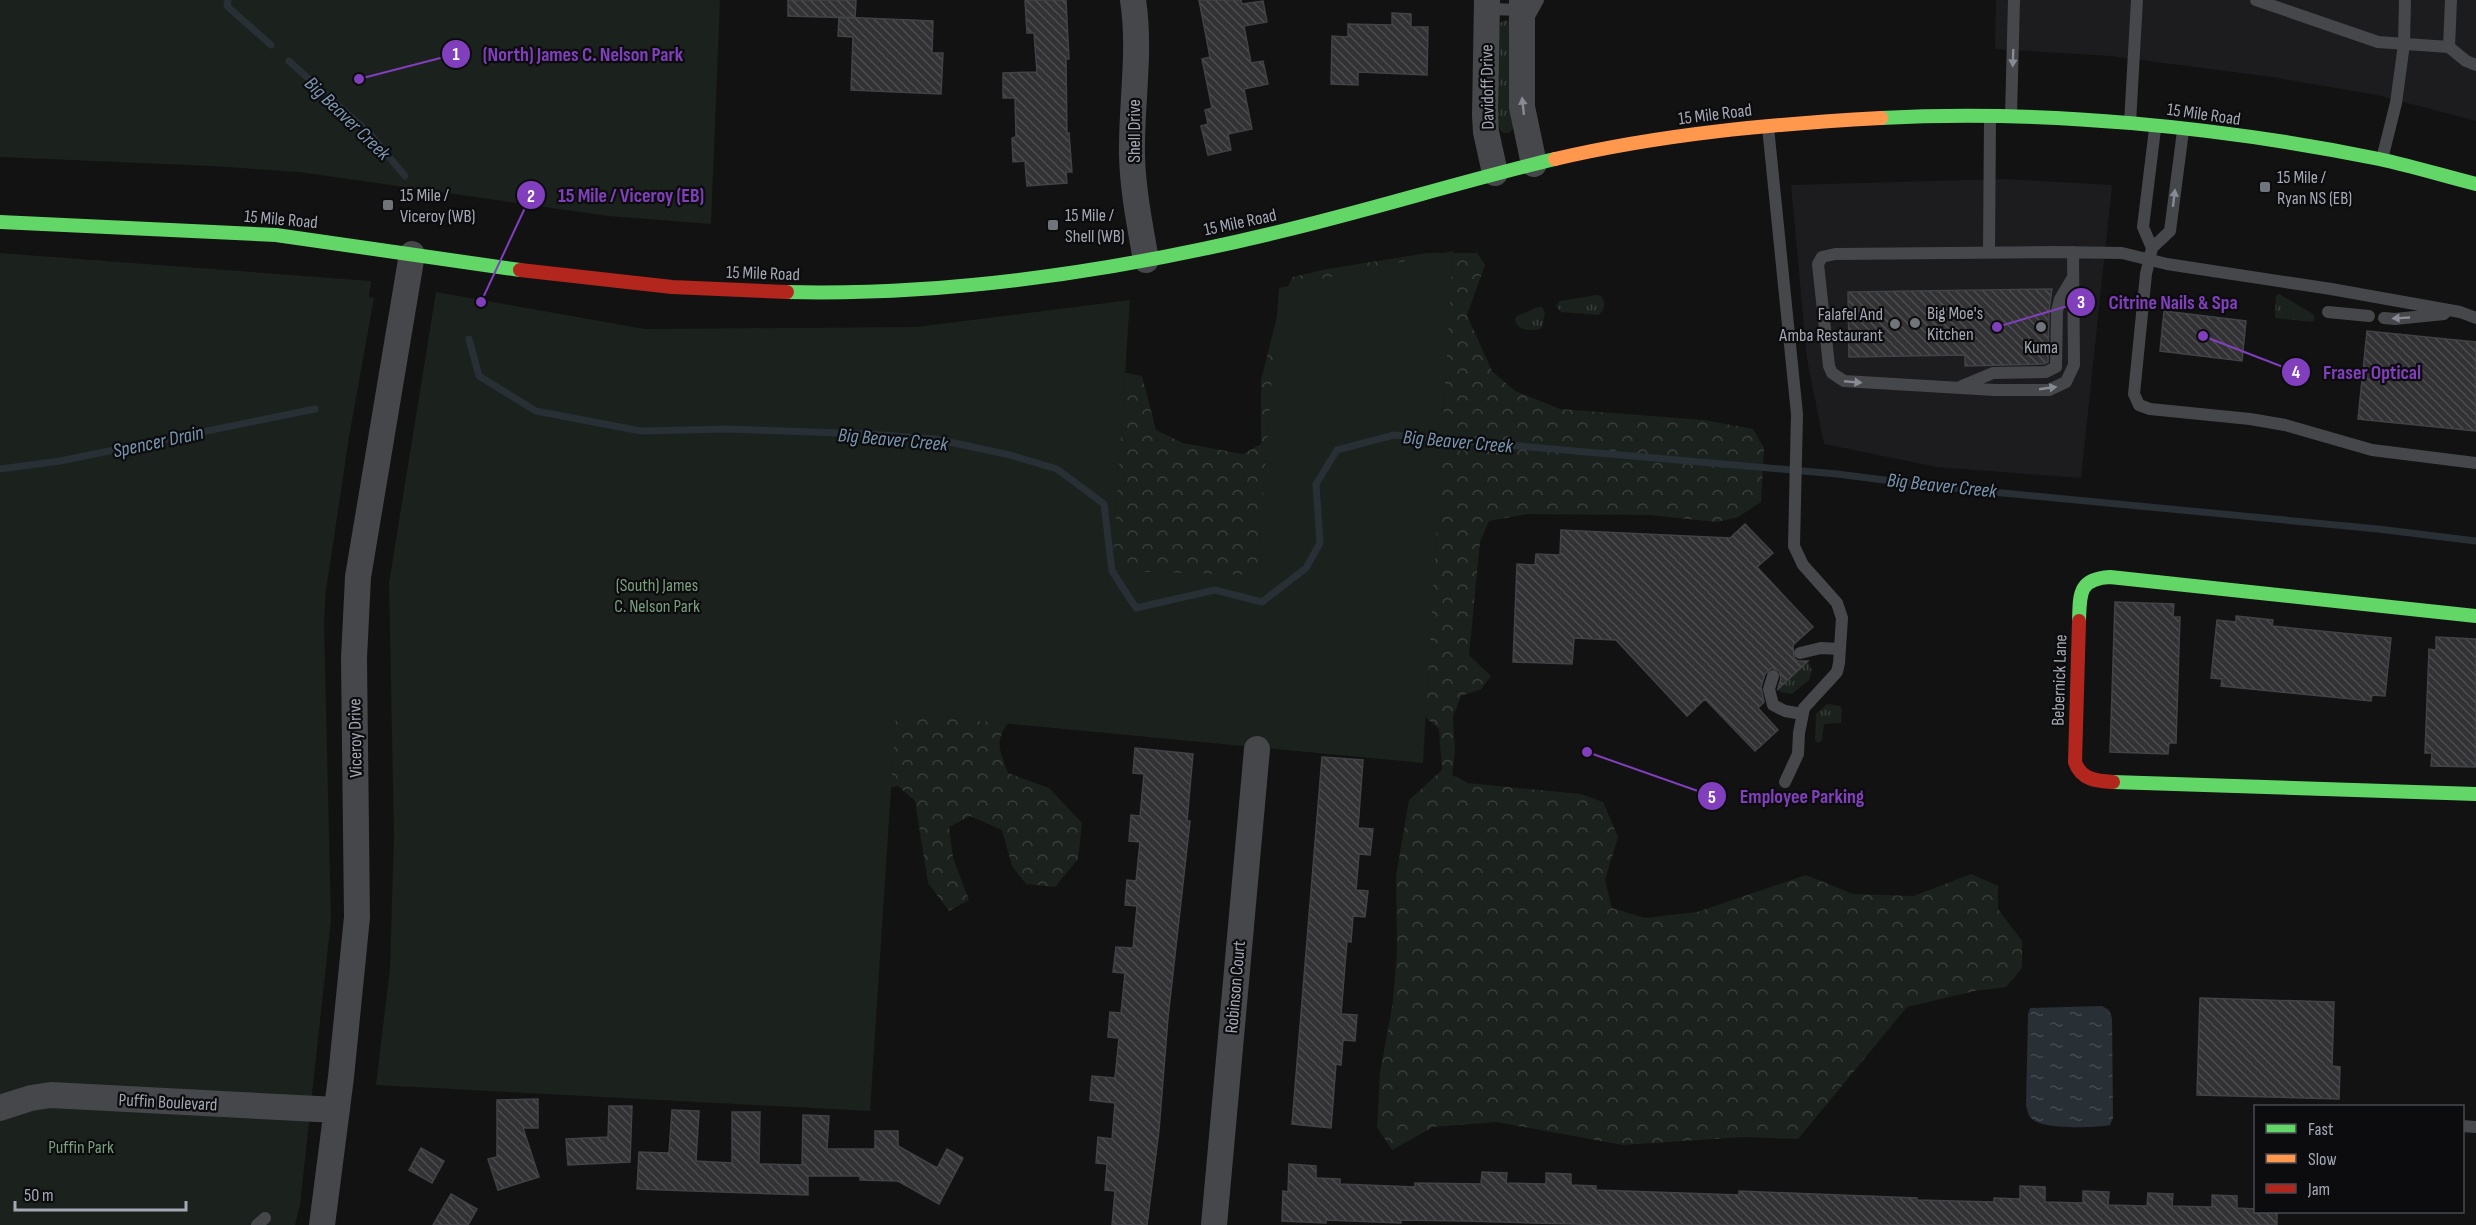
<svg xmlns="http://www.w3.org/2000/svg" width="2476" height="1225" font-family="'Sofia Sans Condensed',sans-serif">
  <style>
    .built { fill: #1c1c1e }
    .grass { fill: url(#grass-tufts) }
    .forest { fill: url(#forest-crowns) }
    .green { fill: #1b211c }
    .water { fill: url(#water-ripples) }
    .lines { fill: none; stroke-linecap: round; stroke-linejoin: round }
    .stream { stroke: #282f35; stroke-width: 7 }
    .building { fill: url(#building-back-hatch); stroke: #414246; stroke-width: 1.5 }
    .lane { stroke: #46474b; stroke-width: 12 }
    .street { stroke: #46474b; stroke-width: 26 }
    .fast { stroke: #63d668; stroke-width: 14 }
    .slow { stroke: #ff974d; stroke-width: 14 }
    .jam { stroke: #b3261e; stroke-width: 14 }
    .oneway { fill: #878b94 }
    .poi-dot { fill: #70747b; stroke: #0c0c0e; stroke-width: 2 }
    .labels { text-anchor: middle; stroke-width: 4.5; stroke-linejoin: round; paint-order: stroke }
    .street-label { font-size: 18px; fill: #a3a8b4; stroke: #0c0c0e }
    .poi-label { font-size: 18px; fill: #a3a8b4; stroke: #0c0c0e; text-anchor: start }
    .park-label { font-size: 18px; fill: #7a9f7d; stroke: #0c0c0e }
    .water-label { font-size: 20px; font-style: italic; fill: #7995af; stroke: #0c0c0e }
    .leader { fill: none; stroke: #813fbd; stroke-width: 2 }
    .callout-dot { fill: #813fbd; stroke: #0c0c0e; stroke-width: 2 }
    .mark-label { font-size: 18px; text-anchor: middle; font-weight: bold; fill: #fff }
    .callout-label { font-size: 20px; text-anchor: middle; font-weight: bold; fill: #813fbd; stroke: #0c0c0e; stroke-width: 4.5; stroke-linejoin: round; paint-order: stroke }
  </style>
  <defs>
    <pattern id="grass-tufts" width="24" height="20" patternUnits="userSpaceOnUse" patternTransform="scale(1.5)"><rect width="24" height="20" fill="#1b211c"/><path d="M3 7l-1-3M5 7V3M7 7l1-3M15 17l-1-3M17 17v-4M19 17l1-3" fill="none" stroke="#393e3b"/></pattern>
    <pattern id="forest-crowns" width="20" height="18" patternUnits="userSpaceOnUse" patternTransform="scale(1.5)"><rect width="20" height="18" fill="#1b211c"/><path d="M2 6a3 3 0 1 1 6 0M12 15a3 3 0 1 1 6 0" fill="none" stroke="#393e3b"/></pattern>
    <pattern id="water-ripples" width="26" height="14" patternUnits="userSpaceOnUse" patternTransform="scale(1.5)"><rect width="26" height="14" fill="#282f35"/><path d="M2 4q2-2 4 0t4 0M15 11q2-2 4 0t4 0" fill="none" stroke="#444a50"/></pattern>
    <pattern id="building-back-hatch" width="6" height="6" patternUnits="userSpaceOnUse" patternTransform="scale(1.5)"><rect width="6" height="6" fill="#323235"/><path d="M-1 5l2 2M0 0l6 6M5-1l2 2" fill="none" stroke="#4d4d50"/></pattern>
  </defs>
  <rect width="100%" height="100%" fill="#121212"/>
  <path class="built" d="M 1996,0 L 2476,0 L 2476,121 L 2377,95 L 2272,77 L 2110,56 L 1995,49 Z
    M 2005,179 L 2112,185 L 2081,478 L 1937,467 L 1824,444 L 1807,359 L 1791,185 Z"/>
  <path class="grass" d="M 1505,20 L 1509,21 L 1515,126 L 1509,133 L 1503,133 C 1490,121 1496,45 1496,25 Z
    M 2279,294 L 2313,314 L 2315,317 L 2313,322 L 2275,318 L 2276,296 Z
    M 1597,295 L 1601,296 C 1606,302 1605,311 1598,315 L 1561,312 L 1556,306 L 1560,301 Z
    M 1538,307 L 1542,307 L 1545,312 L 1542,328 C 1532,332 1516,331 1515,319 L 1517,316 Z
    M 1808,661 L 1812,671 L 1809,680 L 1792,694 L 1780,692 L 1777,686 L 1779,682 L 1782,685 Z
    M 1827,704 L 1840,706 L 1842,709 L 1841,723 L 1824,724 L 1822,740 L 1818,743 L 1815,740 L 1816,714 Z"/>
  <path class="forest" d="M 1428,253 L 1477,253 L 1485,265 L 1467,315 L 1492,371 L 1515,391 L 1560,409 L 1704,420 L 1753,429 L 1764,448 L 1761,502 L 1738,517 L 1717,522 L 1649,515 L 1527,514 L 1489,521 L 1480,542 L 1469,655 L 1491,676 L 1481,689 L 1461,696 L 1453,716 L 1455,752 L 1452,775 L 1468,783 L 1581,794 L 1603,802 L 1618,837 L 1605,880 L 1612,908 L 1645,918 L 1697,912 L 1806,875 L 1853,894 L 1914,896 L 1971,874 L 1998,886 L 1998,909 L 2022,941 L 2022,968 L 2006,987 L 1975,991 L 1907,1007 L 1798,1139 L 1743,1137 L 1623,1145 L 1496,1122 L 1433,1127 L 1392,1150 L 1377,1127 L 1380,1073 L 1393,1001 L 1397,950 L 1396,876 L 1409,800 L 1442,770 L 1439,729 L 1413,706 L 1013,716 C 994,741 998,745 1008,773 L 1049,788 L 1082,823 L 1078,859 L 1055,887 L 1026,884 L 1012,866 L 1002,830 L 970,816 L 949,827 L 953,858 L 969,900 L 949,911 L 928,883 L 915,801 L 898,786 L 878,790 L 441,948 L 1116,371 L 1142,376 L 1156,430 L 1183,443 L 1243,454 L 1261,444 L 1261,380 L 1282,297 L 1293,277 L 1327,269 Z"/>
  <path class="green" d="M 0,0 L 720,0 L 711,224 L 608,216 L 299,172 L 211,166 L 0,157 Z
    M 1453,251 L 1423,763 L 896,713 L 870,1111 L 376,1085 L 390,968 L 394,835 L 389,583 L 436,292 L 645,329 L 916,327 L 1130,300 L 1112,571 L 1257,575 L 1279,288 Z
    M 0,253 L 371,281 L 369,297 L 374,298 L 349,437 L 326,591 L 324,622 L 331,920 L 300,1205 L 295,1225 L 0,1225 Z"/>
  <path class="water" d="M 2102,1006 L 2109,1010 L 2112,1018 L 2113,1118 L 2110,1125 C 2095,1128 2040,1130 2031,1118 C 2028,1115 2027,1109 2026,1105 L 2028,1014 L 2030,1008 Z"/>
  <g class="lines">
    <path class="stream" d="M 228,0 L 227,6 L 271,45
      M 289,61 L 370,134 L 405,176
      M 469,339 L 479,376 L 536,411 L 641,431 L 727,429 L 869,434 L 935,439 L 1010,455 L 1057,469 L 1104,504 L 1112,571 L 1136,608 L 1215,590 L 1262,602 L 1306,568 L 1320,543 L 1316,484 L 1337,450 L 1394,435 L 1837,474 L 1931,486 L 2378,529 L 2476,541
      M 0,469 L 60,461 L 315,409"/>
  </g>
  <path class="building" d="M 788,0 L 856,0 L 855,18 L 788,16 Z
    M 1025,0 L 1066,0 L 1069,59 L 1066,59 L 1067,134 L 1069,133 L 1072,172 L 1066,172 L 1067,183 L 1027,186 L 1025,161 L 1013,162 L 1012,138 L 1016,137 L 1015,98 L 1003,98 L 1003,73 L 1037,72 L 1034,33 L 1027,33 Z
    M 1199,0 L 1241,0 L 1242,4 L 1263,1 L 1267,22 L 1244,26 L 1251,63 L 1263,61 L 1268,84 L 1244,89 L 1252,129 L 1228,134 L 1231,150 L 1208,155 L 1201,126 L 1208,124 L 1205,110 L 1212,108 L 1202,59 L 1210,57 Z
    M 1392,13 L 1411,14 L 1411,27 L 1428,27 L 1427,75 L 1358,72 L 1358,85 L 1331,84 L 1332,36 L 1348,37 L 1348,24 L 1392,25 Z
    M 839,17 L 933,21 L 932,53 L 943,53 L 941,94 L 851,90 L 853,37 L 838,36 Z
    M 2052,289 L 2049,311 L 2048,362 L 2044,364 L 1965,366 L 1965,355 L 1849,357 L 1848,292 Z
    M 2164,311 L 2246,321 L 2242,361 L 2160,351 Z
    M 2367,331 L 2476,342 L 2476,431 L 2358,419 Z
    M 1745,524 L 1773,553 L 1757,567 L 1813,627 L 1793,645 L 1794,658 L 1798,661 L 1808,661 L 1778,689 L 1781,678 L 1779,671 L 1772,668 L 1765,674 L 1761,687 L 1764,702 L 1758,708 L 1778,730 L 1755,751 L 1705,699 L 1687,716 L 1616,640 L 1574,638 L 1572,664 L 1513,662 L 1517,564 L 1535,565 L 1536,554 L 1560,555 L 1561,530 L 1730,538 Z
    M 2115,602 L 2174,604 L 2173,617 L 2180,617 L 2176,743 L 2169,743 L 2168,754 L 2110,752 Z
    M 2236,616 L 2273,620 L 2272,626 L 2391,638 L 2385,696 L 2372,695 L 2371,701 L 2221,686 L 2222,679 L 2211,678 L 2217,620 L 2236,622 Z
    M 2436,637 L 2476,639 L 2476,767 L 2431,766 L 2432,753 L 2425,753 L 2429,649 L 2436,650 Z
    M 1135,748 L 1193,754 L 1187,821 L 1190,821 L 1168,1018 L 1159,1130 L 1147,1225 L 1112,1225 L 1115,1191 L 1105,1190 L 1107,1164 L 1096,1163 L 1098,1137 L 1112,1139 L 1115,1103 L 1090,1100 L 1092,1076 L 1115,1078 L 1119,1038 L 1108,1037 L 1110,1012 L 1121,1013 L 1125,973 L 1113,972 L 1116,947 L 1133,948 L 1137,906 L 1125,905 L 1127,880 L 1136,881 L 1140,842 L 1129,841 L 1131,815 L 1140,816 L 1144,774 L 1133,773 Z
    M 1322,757 L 1363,760 L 1358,828 L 1373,829 L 1370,855 L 1359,854 L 1356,890 L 1368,891 L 1365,917 L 1353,916 L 1351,942 L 1347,941 L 1341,1014 L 1357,1015 L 1355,1041 L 1343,1040 L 1341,1065 L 1336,1064 L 1331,1128 L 1292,1124 Z
    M 2200,998 L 2334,1002 L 2332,1066 L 2340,1067 L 2339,1099 L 2197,1095 Z
    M 538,1099 L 538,1128 L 523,1128 L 539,1177 L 498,1190 L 488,1159 L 497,1157 L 497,1100 Z
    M 609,1106 L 632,1106 L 630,1162 L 568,1165 L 566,1139 L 608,1137 Z
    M 672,1110 L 699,1111 L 696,1161 L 732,1163 L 732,1112 L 760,1112 L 759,1164 L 802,1165 L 803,1115 L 829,1116 L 827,1149 L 875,1149 L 875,1131 L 898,1131 L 898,1146 L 937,1168 L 947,1149 L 963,1158 L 939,1204 L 898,1181 L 860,1180 L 860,1176 L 808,1176 L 808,1195 L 637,1189 L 639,1152 L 669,1153 Z
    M 421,1148 L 444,1161 L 432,1183 L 409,1170 Z
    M 1289,1164 L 1316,1166 L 1316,1178 L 1340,1179 L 1340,1184 L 1415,1187 L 1415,1183 L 1481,1184 L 1482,1172 L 1507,1173 L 1506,1183 L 1546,1184 L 1546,1173 L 1571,1174 L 1571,1185 L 1596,1186 L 1596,1190 L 1739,1195 L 1739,1191 L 1789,1193 L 1917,1198 L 1917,1200 L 1994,1202 L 1994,1198 L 2020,1199 L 2020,1186 L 2045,1187 L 2045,1202 L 2083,1203 L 2083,1191 L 2109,1192 L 2108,1205 L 2147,1206 L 2148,1193 L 2173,1194 L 2172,1206 L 2212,1207 L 2212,1195 L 2237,1196 L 2237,1208 L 2256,1209 L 2256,1212 L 2277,1212 L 2277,1225 L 1610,1225 L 1463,1221 L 1401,1220 L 1401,1223 L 1326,1220 L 1326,1223 L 1282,1221 L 1283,1191 L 1288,1192 Z
    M 451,1194 L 477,1209 L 468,1225 L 433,1225 Z"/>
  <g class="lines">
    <path class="lane" d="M 2256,0 L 2378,42 L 2449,47 L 2466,61 L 2476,65
      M 1487,9 L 1522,10
      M 1528,18 L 1538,0
      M 2449,47 L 2451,0
      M 2011,116 L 2014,0
      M 2130,123 L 2137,0
      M 1768,127 L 1797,414 L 1794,546 L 1803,565 L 1837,603 L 1842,618 L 1839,663 L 1837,672 L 1804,708 L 1799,733 L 1798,754 L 1785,782
      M 2183,131 L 2170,231 L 2152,248 L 2146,274 L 2134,394 L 2139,405 L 2150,409 L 2250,419 L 2285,425 L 2372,450 L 2476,463
      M 2382,159 L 2396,103 L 2404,44 L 2405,0
      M 2152,248 L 2143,227 L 2155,129
      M 1989,252 L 1990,118
      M 2073,252 L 2074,365 L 2066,382 L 2049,390 L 1994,390 L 1844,381 L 1832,373 L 1829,366 L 1818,264 L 1822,257 L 1835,254 L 2053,252 L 2122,253 L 2167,264 L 2331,289 L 2460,312 L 2476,318
      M 2328,312 L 2369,316
      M 2384,318 L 2395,319 L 2444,314
      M 1962,386 L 1993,373 L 2046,372 L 2056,367 L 2057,311 L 2060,299 L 2073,277
      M 1800,653 L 1821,648 L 1840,649
      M 1773,676 L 1769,689 L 1773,705 L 1785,711 L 1802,714
      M 2462,1126 L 2476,1127
      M 257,1225 L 265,1218"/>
    <path class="street" d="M 1133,0 C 1141,52 1131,104 1132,156 C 1133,191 1140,226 1146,260
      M 1487,0 L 1485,115 L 1486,132 L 1495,173
      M 1522,0 L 1522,107 L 1534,164
      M 0,1108 L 31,1098 L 51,1095 L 337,1110
      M 322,1225 L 341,1077 L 357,917 L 354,658 L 358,577 L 412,254
      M 1214,1225 L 1257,749"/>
    <path class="fast" d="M 1881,118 C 2041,109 2222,127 2379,159 C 2412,166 2444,176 2476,184
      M 0,222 L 276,235 L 520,270
      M 787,292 C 953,296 1117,271 1278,232 C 1371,210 1462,181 1555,159
      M 2079,621 C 2080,594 2078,579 2110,577 L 2476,616
      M 2113,782 L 2476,794"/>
    <path class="slow" d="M 1555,159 C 1662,134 1771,124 1881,118"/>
    <path class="jam" d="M 520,270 L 672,287 L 787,292
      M 2079,621 L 2075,762 C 2081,780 2097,781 2113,782"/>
  </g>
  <defs><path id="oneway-solid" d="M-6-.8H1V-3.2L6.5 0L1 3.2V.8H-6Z" transform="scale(1.5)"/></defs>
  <g class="oneway">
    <use href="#oneway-solid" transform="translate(2013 58) rotate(92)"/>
    <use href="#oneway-solid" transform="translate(1523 106) rotate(-96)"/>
    <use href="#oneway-solid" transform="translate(2174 198) rotate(-83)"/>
    <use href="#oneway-solid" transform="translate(2401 318) rotate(177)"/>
    <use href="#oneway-solid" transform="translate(1853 382) rotate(5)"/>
    <use href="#oneway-solid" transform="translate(2048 388) rotate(-8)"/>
  </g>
  <g class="poi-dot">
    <rect x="2259" y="181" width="12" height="12" rx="3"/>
    <rect x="382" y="199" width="12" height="12" rx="3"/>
    <rect x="1047" y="219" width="12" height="12" rx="3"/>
    <circle cx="1915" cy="323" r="6"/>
    <circle cx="1895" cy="324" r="6"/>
    <circle cx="2041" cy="327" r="6"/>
  </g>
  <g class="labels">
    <g class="street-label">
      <text transform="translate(1487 87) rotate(-91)" y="6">Davidoff Drive</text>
      <text transform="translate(1715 114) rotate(-7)" y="6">15 Mile Road</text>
      <text transform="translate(2204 114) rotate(8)" y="6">15 Mile Road</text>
      <text transform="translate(1134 131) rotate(-90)" y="6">Shell Drive</text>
      <text transform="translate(281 219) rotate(5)" y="6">15 Mile Road</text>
      <text transform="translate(1240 222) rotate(-12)" y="6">15 Mile Road</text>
      <text transform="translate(763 273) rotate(2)" y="6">15 Mile Road</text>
      <text transform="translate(2059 680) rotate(-88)" y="6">Bebernick Lane</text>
      <text transform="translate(355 738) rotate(-91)" y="6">Viceroy Drive</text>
      <text transform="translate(1235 987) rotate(-85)" y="6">Robinson Court</text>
      <text transform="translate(168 1102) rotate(3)" y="6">Puffin Boulevard</text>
    </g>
    <g class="poi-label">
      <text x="2277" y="183">15 Mile /<tspan x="2277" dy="21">Ryan NS (EB)</tspan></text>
      <text x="400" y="201">15 Mile /<tspan x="400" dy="21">Viceroy (WB)</tspan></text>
      <text x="1065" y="221">15 Mile /<tspan x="1065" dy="21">Shell (WB)</tspan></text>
      <text x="1927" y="319">Big Moe's<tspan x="1927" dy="21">Kitchen</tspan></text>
      <text x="1883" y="320" text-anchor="end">Falafel And<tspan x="1883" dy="21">Amba Restaurant</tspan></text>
      <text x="2041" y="353" text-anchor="middle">Kuma</text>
    </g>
    <g class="park-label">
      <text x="657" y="591">(South) James<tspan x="657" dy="21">C. Nelson Park</tspan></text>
      <text x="81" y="1153">Puffin Park</text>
    </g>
    <g class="water-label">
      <text transform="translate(348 118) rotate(44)" y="7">Big Beaver Creek</text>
      <text transform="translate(893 439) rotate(5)" y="7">Big Beaver Creek</text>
      <text transform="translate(158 441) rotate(-12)" y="7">Spencer Drain</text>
      <text transform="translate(1458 441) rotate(5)" y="7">Big Beaver Creek</text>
      <text transform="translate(1942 485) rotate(6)" y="7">Big Beaver Creek</text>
    </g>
  </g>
  <path class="leader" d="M359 79L456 54M481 302L531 195M1997 327L2081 302M2203 336L2296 372M1587 752L1712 796"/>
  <g class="callout-dot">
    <circle cx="359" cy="79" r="6"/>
    <circle cx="481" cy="302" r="6"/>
    <circle cx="1997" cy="327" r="6"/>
    <circle cx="2203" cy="336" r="6"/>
    <circle cx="1587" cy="752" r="6"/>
    <circle cx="456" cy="54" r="15"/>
    <circle cx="531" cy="195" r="15"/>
    <circle cx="2081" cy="302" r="15"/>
    <circle cx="2296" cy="372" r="15"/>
    <circle cx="1712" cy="796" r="15"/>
  </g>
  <g class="mark-label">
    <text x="456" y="60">1</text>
    <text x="531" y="202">2</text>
    <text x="2081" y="308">3</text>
    <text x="2296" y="378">4</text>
    <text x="1712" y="803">5</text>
  </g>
  <g class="callout-label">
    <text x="583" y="61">(North) James C. Nelson Park</text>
    <text x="631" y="202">15 Mile / Viceroy (EB)</text>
    <text x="2173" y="309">Citrine Nails &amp; Spa</text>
    <text x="2372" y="379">Fraser Optical</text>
    <text x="1802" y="803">Employee Parking</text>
  </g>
  <rect x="2254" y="1105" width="210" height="108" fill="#0c0c0e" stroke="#484a50" stroke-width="1.5"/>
  <rect x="2266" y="1124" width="30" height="9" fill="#63d668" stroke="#484a50" stroke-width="1.5"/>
  <text x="2308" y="1135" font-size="18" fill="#a3a8b4">Fast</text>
  <rect x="2266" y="1154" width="30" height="9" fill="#ff974d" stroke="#484a50" stroke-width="1.5"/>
  <text x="2308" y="1165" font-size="18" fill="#a3a8b4">Slow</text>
  <rect x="2266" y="1184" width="30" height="9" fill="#b3261e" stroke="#484a50" stroke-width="1.5"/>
  <text x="2308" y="1195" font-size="18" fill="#a3a8b4">Jam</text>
  <path d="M15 1201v9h171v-9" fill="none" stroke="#a3a8b4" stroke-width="3"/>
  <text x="24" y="1201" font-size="18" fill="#a3a8b4" stroke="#0c0c0e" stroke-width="4.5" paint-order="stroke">50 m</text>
</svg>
